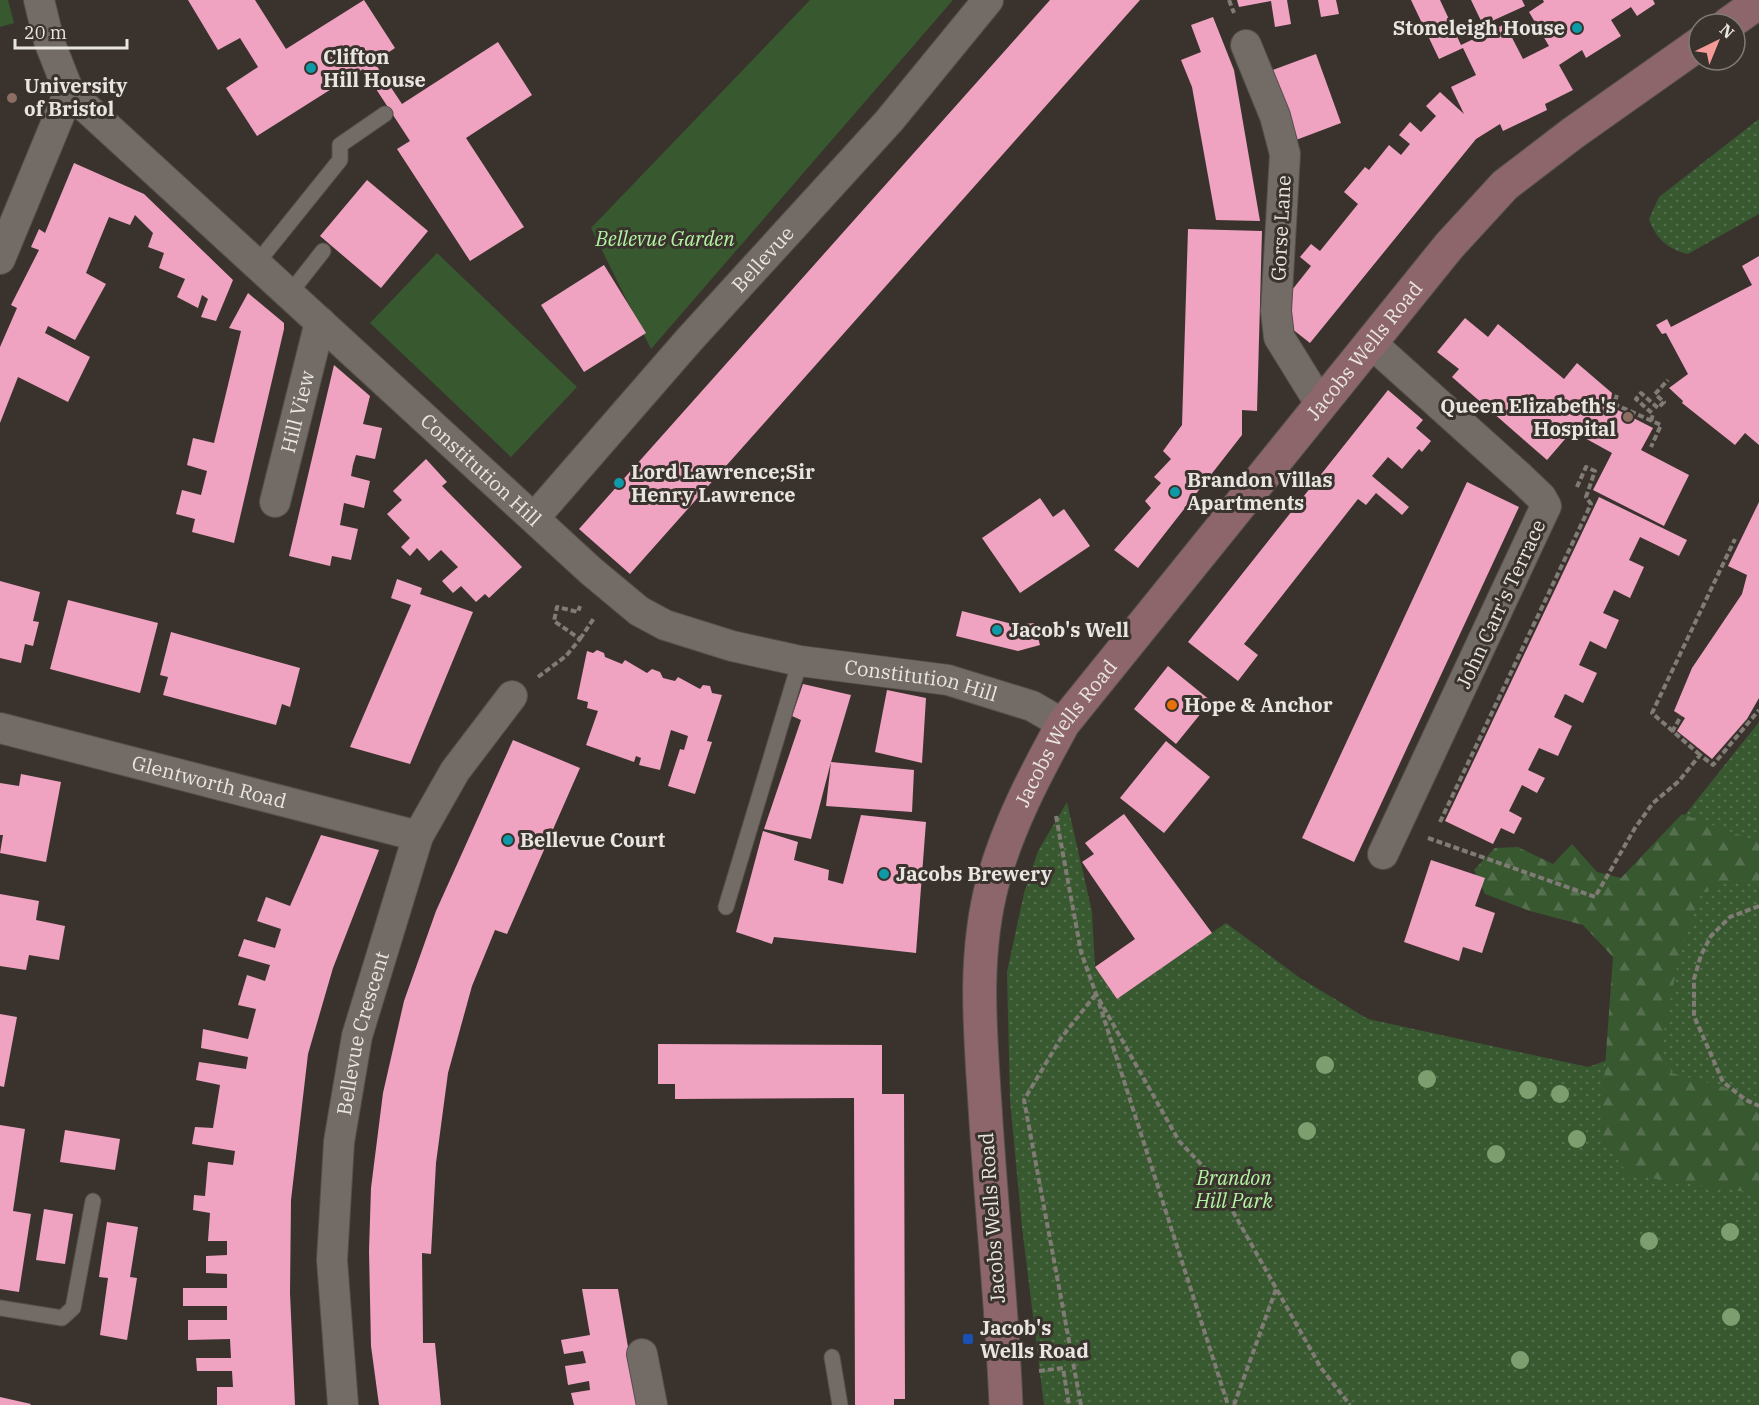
<svg xmlns="http://www.w3.org/2000/svg" width="1759" height="1405" font-family="'IBM Plex Serif',serif">
  <style>
    .grass { fill: url(#grass-dots) }
    .forest { fill: url(#forest-firs) }
    .garden { fill: #385830 }
    .building { fill: #efa3c1 }
    .lines { fill: none; stroke-linecap: round; stroke-linejoin: round }
    .lane-casing { stroke: #554f4a; stroke-width: 17 }
    .street-casing { stroke: #554f4a; stroke-width: 32 }
    .secondary-casing { stroke: #554f4a; stroke-width: 35 }
    .path { stroke: #817b76; stroke-width: 4; stroke-dasharray: 6 3; stroke-linecap: butt }
    .lane { stroke: #736b65; stroke-width: 15 }
    .street { stroke: #736b65; stroke-width: 30 }
    .secondary { stroke: #8d666c; stroke-width: 33 }
    .tree { fill: #7d9e6e }
    .culture-dot { fill: #0f9aa8; stroke: #3a332d; stroke-width: 2 }
    .education-dot { fill: #8d6e63; stroke: #3a332d; stroke-width: 2 }
    .food-dot { fill: #e8710a; stroke: #3a332d; stroke-width: 2 }
    .transit-dot { fill: #1a4fb4; stroke: #3a332d; stroke-width: 2 }
    .labels { text-anchor: middle; stroke-width: 6; stroke-linejoin: round; paint-order: stroke }
    .poi-label { font-size: 20px; font-weight: bold; fill: #e9e5e1; stroke: #3a332d; text-anchor: start }
    .street-label { font-size: 20px; fill: #e9e5e1; stroke: #3a332d }
    .park-label { font-size: 20px; font-style: italic; fill: #b3f5a3; stroke: #3a332d }
  </style>
  <defs>
    <pattern id="grass-dots" width="8" height="8" patternUnits="userSpaceOnUse" patternTransform="scale(1.5)"><rect width="8" height="8" fill="#385830"/><path d="M2 2h.1M6 6h.1" fill="none" stroke="#55704e" stroke-width="1.8" stroke-linecap="round"/></pattern>
    <pattern id="forest-firs" width="22" height="20" patternUnits="userSpaceOnUse" patternTransform="scale(1.5)"><rect width="22" height="20" fill="#385830"/><path d="M5 1l3.5 6h-7zM16 11l3.5 6h-7z" fill="#55704e"/></pattern>
  </defs>
  <rect width="100%" height="100%" fill="#3a332d"/>
  <path class="grass" d="M 1759,119 L 1759,214 L 1688,254 C 1668,249 1656,239 1649,219 L 1659,197 Z
    M 1759,722 L 1759,1405 L 1044,1405 L 1022,1227 L 1010,1100 L 1007,972 L 1024,893 L 1038,851 L 1067,802 L 1092,912 L 1095,967 L 1117,999 L 1226,923 L 1300,978 L 1368,1019 L 1588,1067 L 1608,1060 L 1673,830 Z"/>
  <path class="forest" d="M 1682,814 L 1759,842 L 1759,882 L 1730,880 L 1701,894 L 1681,947 L 1662,1042 L 1663,1059 L 1672,1073 L 1759,1097 L 1759,1194 L 1629,1175 L 1600,1136 L 1613,957 L 1583,925 L 1530,911 L 1485,894 L 1474,870 L 1495,848 L 1518,847 L 1553,864 L 1572,844 L 1597,872 L 1621,878 Z"/>
  <path class="garden" d="M 0,0 L 8,0 L 14,23 L 0,27 Z
    M 810,0 L 953,0 L 651,349 L 591,228 Z
    M 437,253 L 577,387 L 511,457 L 370,323 Z"/>
  <path class="building" d="M 188,0 L 255,0 L 286,49 L 364,0 L 395,48 L 374,62 L 402,104 L 498,42 L 532,95 L 466,138 L 524,227 L 470,261 L 397,149 L 410,141 L 363,69 L 257,136 L 226,88 L 258,67 L 240,38 L 218,50 Z
    M 1050,0 L 1140,0 L 630,574 L 579,529 Z
    M 1237,0 L 1287,0 L 1291,24 L 1275,27 L 1271,1 L 1239,7 Z
    M 1318,0 L 1336,0 L 1339,14 L 1321,17 Z
    M 1411,0 L 1440,0 L 1461,45 L 1505,24 L 1523,59 L 1549,46 L 1529,12 L 1544,2 L 1543,0 L 1653,0 L 1655,4 L 1637,16 L 1631,7 L 1611,20 L 1621,36 L 1586,58 L 1582,50 L 1559,65 L 1573,90 L 1545,104 L 1547,110 L 1503,131 L 1500,124 L 1476,139 L 1310,343 L 1282,321 L 1281,304 L 1311,266 L 1300,257 L 1311,244 L 1320,251 L 1358,204 L 1344,192 L 1365,167 L 1369,170 L 1389,145 L 1401,155 L 1410,144 L 1399,135 L 1410,122 L 1421,132 L 1436,116 L 1426,106 L 1440,92 L 1464,114 L 1451,87 L 1476,75 L 1463,48 L 1439,59 Z
    M 1471,0 L 1522,0 L 1525,6 L 1483,25 Z
    M 1213,17 L 1234,70 L 1260,221 L 1216,220 L 1192,87 L 1181,60 L 1201,52 L 1191,25 Z
    M 1316,54 L 1341,123 L 1288,143 L 1262,74 Z
    M 74,163 L 144,194 L 233,280 L 216,321 L 201,317 L 208,299 L 202,295 L 198,308 L 177,297 L 185,279 L 159,268 L 164,253 L 148,247 L 153,233 L 135,215 L 130,225 L 109,217 L 86,273 L 106,284 L 90,313 L 75,340 L 48,326 L 45,333 L 90,357 L 68,402 L 18,377 L 0,423 L 0,347 L 17,308 L 11,305 L 39,250 L 31,247 L 39,229 L 45,233 Z
    M 367,180 L 428,231 L 381,288 L 320,236 Z
    M 1188,229 L 1262,231 L 1257,411 L 1242,410 L 1242,435 L 1138,568 L 1114,550 L 1151,508 L 1145,501 L 1161,483 L 1154,477 L 1171,459 L 1163,451 L 1182,425 Z
    M 1759,256 L 1759,445 L 1745,433 L 1735,445 L 1682,403 L 1683,401 L 1669,388 L 1688,374 L 1666,333 L 1662,334 L 1656,325 L 1667,319 L 1671,327 L 1752,285 L 1742,266 Z
    M 604,265 L 646,333 L 584,372 L 541,305 Z
    M 248,293 L 284,323 L 284,329 L 234,543 L 192,532 L 195,519 L 176,514 L 182,490 L 201,495 L 207,471 L 187,465 L 193,438 L 214,443 L 241,331 L 229,328 Z
    M 1465,318 L 1488,337 L 1498,324 L 1564,379 L 1577,363 L 1612,393 L 1610,406 L 1653,428 L 1641,450 L 1689,475 L 1664,526 L 1593,490 L 1612,453 L 1572,431 L 1547,460 L 1452,377 L 1459,369 L 1437,352 Z
    M 334,365 L 370,396 L 363,424 L 382,428 L 375,459 L 356,455 L 353,465 L 351,476 L 370,481 L 364,508 L 344,503 L 340,525 L 358,529 L 351,560 L 332,556 L 330,566 L 289,556 Z
    M 1388,390 L 1423,420 L 1416,428 L 1431,441 L 1422,452 L 1419,449 L 1402,469 L 1388,457 L 1372,476 L 1409,507 L 1402,515 L 1376,493 L 1366,505 L 1358,499 L 1244,644 L 1258,655 L 1238,681 L 1188,642 Z
    M 426,459 L 447,482 L 442,486 L 522,567 L 489,598 L 485,594 L 476,602 L 461,586 L 453,593 L 442,581 L 458,567 L 441,550 L 429,561 L 417,548 L 410,556 L 401,547 L 410,538 L 387,514 L 402,500 L 393,491 Z
    M 1467,482 L 1519,507 L 1354,862 L 1302,838 Z
    M 1599,497 L 1687,540 L 1679,556 L 1640,537 L 1629,560 L 1644,567 L 1630,598 L 1614,590 L 1603,613 L 1619,620 L 1606,649 L 1590,641 L 1579,665 L 1597,673 L 1583,703 L 1565,694 L 1554,717 L 1572,726 L 1558,756 L 1539,748 L 1528,770 L 1545,778 L 1537,793 L 1522,785 L 1509,811 L 1522,818 L 1514,834 L 1501,828 L 1493,844 L 1445,821 Z
    M 1040,498 L 1053,517 L 1064,509 L 1090,546 L 1020,593 L 982,538 Z
    M 1759,502 L 1759,698 L 1747,719 L 1712,759 L 1677,731 L 1685,718 L 1674,711 L 1692,668 L 1742,594 L 1747,575 L 1728,566 Z
    M 397,579 L 422,588 L 420,594 L 473,612 L 410,764 L 350,747 L 411,605 L 391,598 Z
    M 0,581 L 40,592 L 33,621 L 39,622 L 33,646 L 25,644 L 21,663 L 0,658 Z
    M 68,600 L 158,623 L 140,693 L 50,669 Z
    M 962,611 L 1016,625 L 1034,623 L 1040,645 L 1018,651 L 956,636 Z
    M 171,632 L 300,668 L 290,707 L 282,704 L 276,725 L 163,695 L 168,677 L 160,675 Z
    M 597,650 L 604,653 L 605,657 L 622,664 L 625,660 L 647,673 L 652,669 L 660,672 L 663,678 L 675,681 L 678,677 L 700,689 L 703,685 L 710,686 L 712,693 L 722,695 L 707,741 L 712,742 L 695,794 L 668,786 L 680,749 L 684,750 L 688,736 L 671,730 L 660,770 L 639,765 L 641,758 L 636,756 L 634,762 L 586,745 L 598,711 L 587,708 L 588,702 L 577,699 L 587,651 L 593,653 Z
    M 1168,666 L 1211,701 L 1176,744 L 1134,709 Z
    M 803,684 L 851,695 L 831,762 L 914,770 L 912,812 L 826,806 L 831,762 L 811,839 L 764,829 L 801,720 L 792,716 Z
    M 887,690 L 926,698 L 922,763 L 875,752 Z
    M 513,740 L 580,768 L 507,934 L 495,930 L 472,986 L 448,1073 L 436,1163 L 431,1254 L 422,1253 L 423,1343 L 435,1343 L 441,1405 L 379,1405 L 371,1346 L 369,1251 L 371,1188 L 383,1093 L 404,1001 L 436,911 Z
    M 1166,741 L 1210,777 L 1164,833 L 1120,798 Z
    M 21,774 L 61,782 L 46,862 L 0,853 L 3,835 L 0,835 L 0,783 L 19,786 Z
    M 1124,814 L 1212,933 L 1117,999 L 1095,967 L 1135,939 L 1082,862 L 1094,854 L 1085,843 Z
    M 861,815 L 926,822 L 916,953 L 774,937 L 772,944 L 736,932 L 763,831 L 798,842 L 794,860 L 829,870 L 828,880 L 843,884 Z
    M 321,835 L 379,850 L 333,968 L 308,1054 L 291,1200 L 290,1293 L 295,1405 L 217,1405 L 217,1387 L 233,1387 L 232,1371 L 197,1371 L 196,1358 L 231,1358 L 230,1339 L 188,1340 L 188,1320 L 227,1320 L 227,1306 L 183,1306 L 183,1288 L 227,1288 L 227,1274 L 206,1273 L 206,1256 L 227,1255 L 227,1241 L 208,1241 L 210,1213 L 193,1210 L 194,1195 L 205,1196 L 208,1162 L 233,1165 L 235,1151 L 192,1144 L 195,1127 L 213,1128 L 220,1085 L 196,1080 L 199,1062 L 246,1069 L 248,1057 L 201,1048 L 203,1029 L 248,1039 L 256,1009 L 238,1005 L 247,975 L 265,981 L 270,965 L 238,956 L 244,939 L 275,948 L 281,929 L 257,921 L 266,897 L 290,906 Z
    M 1431,860 L 1485,878 L 1475,906 L 1495,913 L 1482,953 L 1463,947 L 1459,961 L 1404,942 Z
    M 0,894 L 39,901 L 36,920 L 65,926 L 59,960 L 29,955 L 26,970 L 0,966 Z
    M 0,1014 L 17,1017 L 4,1087 L 0,1086 Z
    M 658,1044 L 882,1045 L 882,1094 L 904,1094 L 905,1399 L 894,1399 L 894,1405 L 855,1405 L 854,1098 L 675,1099 L 675,1084 L 658,1084 Z
    M 0,1125 L 25,1129 L 13,1211 L 31,1214 L 19,1292 L 0,1289 Z
    M 65,1130 L 120,1139 L 115,1170 L 60,1162 Z
    M 44,1209 L 73,1214 L 65,1264 L 36,1260 Z
    M 107,1222 L 138,1227 L 130,1277 L 137,1278 L 127,1340 L 100,1335 L 108,1278 L 99,1277 Z
    M 582,1289 L 618,1289 L 638,1405 L 574,1405 L 571,1393 L 590,1390 L 589,1381 L 568,1385 L 565,1366 L 586,1363 L 583,1351 L 564,1354 L 561,1340 L 590,1335 Z
    M 0,1397 L 31,1404 L 30,1405 L 0,1405 Z"/>
  <g class="lines">
    <defs>
      <path id="lane" d="M 257,263 L 340,160 L 340,145 L 385,114
        M 290,293 L 323,251
        M 726,907 L 800,661
        M 0,1308 L 62,1318 L 73,1308 L 93,1201
        M 832,1357 L 840,1405"/>
      <g id="street">
        <path id="s1" d="M 39,0 L 49,41 L 69,92 L 591,571 L 639,611 L 665,625 L 732,646 L 800,661 L 948,680 L 1032,706 L 1063,724"/>
        <path d="M 1246,45 L 1275,116 L 1285,154 L 1276,311 L 1279,337 L 1321,405"/>
        <path d="M 0,259 L 69,92"/>
        <path d="M 1371,343 L 1520,477 L 1541,497 L 1546,506 L 1383,854"/>
        <path id="s2" d="M 275,502 L 320,322"/>
        <path id="s3" d="M 535,517 L 689,340 L 889,121 L 988,0"/>
        <path id="s4" d="M 0,728 L 418,836"/>
        <path d="M 642,1354 L 652,1405"/>
        <path id="s5" d="M 343,1405 L 332,1260 L 339,1142 L 357,1036 L 418,836 L 455,771 L 512,696"/>
      </g>
      <g id="secondary">
        <path d="M 1728,24 L 1759,2"/>
        <path id="s6" d="M 1006,1405 C 1002,1305 991,1206 985,1106 C 980,1030 973,955 993,881 C 1009,824 1035,775 1063,724 L 1449,246 L 1505,185 L 1573,133 L 1699,44"/>
      </g>
    </defs>
    <use href="#lane" class="lane-casing"/>
    <use href="#street" class="street-casing"/>
    <use href="#secondary" class="secondary-casing"/>
    <path class="path" d="M 1229,0 L 1234,13
      M 1617,395 L 1614,404 L 1661,425 L 1651,447
      M 1651,421 L 1653,414 L 1636,399 L 1641,393 L 1658,408 L 1664,402 L 1655,394 L 1668,380
      M 580,639 L 594,618
      M 538,677 L 566,656 L 580,639 L 554,621 L 557,607 L 578,612 L 580,606
      M 1672,732 L 1681,716
      M 1700,755 L 1652,713 L 1735,539
      M 1056,816 L 1081,952 L 1096,994 L 1179,1141 L 1214,1178 L 1321,1368 L 1350,1405
      M 1440,822 L 1591,504 L 1586,497 L 1595,471 L 1586,467 L 1576,489
      M 1428,838 L 1595,897 L 1635,828 L 1653,803 L 1679,781 L 1700,755 L 1713,765 L 1759,710
      M 1759,906 L 1730,917 L 1711,936 L 1701,955 L 1694,979 L 1694,1016 L 1723,1082 L 1746,1100 L 1759,1106
      M 1099,1003 L 1228,1405
      M 1039,1371 L 1063,1368 L 1069,1405
      M 1081,1405 L 1024,1100 L 1061,1038 L 1096,994
      M 1234,1405 L 1276,1289"/>
    <use href="#lane" class="lane"/>
    <use href="#street" class="street"/>
    <use href="#secondary" class="secondary"/>
  </g>
  <g class="tree">
    <circle cx="1325" cy="1065" r="9"/>
    <circle cx="1427" cy="1079" r="9"/>
    <circle cx="1528" cy="1090" r="9"/>
    <circle cx="1560" cy="1094" r="9"/>
    <circle cx="1307" cy="1131" r="9"/>
    <circle cx="1577" cy="1139" r="9"/>
    <circle cx="1496" cy="1154" r="9"/>
    <circle cx="1730" cy="1232" r="9"/>
    <circle cx="1649" cy="1241" r="9"/>
    <circle cx="1731" cy="1317" r="9"/>
    <circle cx="1520" cy="1360" r="9"/>
  </g>
  <g class="culture-dot">
    <circle cx="1577" cy="28" r="6"/>
    <circle cx="311" cy="68" r="6"/>
    <circle cx="619" cy="483" r="6"/>
    <circle cx="1175" cy="492" r="6"/>
    <circle cx="997" cy="630" r="6"/>
    <circle cx="508" cy="840" r="6"/>
    <circle cx="884" cy="874" r="6"/>
  </g>
  <g class="education-dot">
    <circle cx="12" cy="98" r="6"/>
    <circle cx="1628" cy="417" r="6"/>
  </g>
  <circle class="food-dot" cx="1172" cy="705" r="6"/>
  <rect class="transit-dot" x="962" y="1333" width="12" height="12" rx="3"/>
  <g class="labels">
    <g class="poi-label">
      <text x="1565" y="35" text-anchor="end">Stoneleigh House</text>
      <text x="323" y="64">Clifton<tspan x="323" dy="23">Hill House</tspan></text>
      <text x="24" y="93">University<tspan x="24" dy="23">of Bristol</tspan></text>
      <text x="1616" y="413" text-anchor="end">Queen Elizabeth's<tspan x="1616" dy="23">Hospital</tspan></text>
      <text x="631" y="479">Lord Lawrence;Sir<tspan x="631" dy="23">Henry Lawrence</tspan></text>
      <text x="1187" y="487">Brandon Villas<tspan x="1187" dy="23">Apartments</tspan></text>
      <text x="1009" y="637">Jacob's Well</text>
      <text x="1184" y="712">Hope &amp; Anchor</text>
      <text x="520" y="847">Bellevue Court</text>
      <text x="896" y="881">Jacobs Brewery</text>
      <text x="980" y="1335">Jacob's<tspan x="980" dy="23">Wells Road</tspan></text>
    </g>
    <g class="street-label">
      <text transform="translate(1281 228) rotate(-87)" y="7">Gorse Lane</text>
      <text dy="7" stroke="none"><textPath href="#s3" startOffset="344">Bellevue</textPath></text>
      <text dy="7" stroke="none"><textPath href="#s6" startOffset="1178">Jacobs Wells Road</textPath></text>
      <text dy="7" stroke="none"><textPath href="#s2" startOffset="93">Hill View</textPath></text>
      <text dy="7" stroke="none"><textPath href="#s1" startOffset="656">Constitution Hill</textPath></text>
      <text transform="translate(1501 604) rotate(-65)" y="7">John Carr's Terrace</text>
      <text dy="7" stroke="none"><textPath href="#s1" startOffset="1160">Constitution Hill</textPath></text>
      <text dy="7" stroke="none"><textPath href="#s6" startOffset="692">Jacobs Wells Road</textPath></text>
      <text dy="7" stroke="none"><textPath href="#s4" startOffset="216">Glentworth Road</textPath></text>
      <text dy="7" stroke="none"><textPath href="#s5" startOffset="375">Bellevue Crescent</textPath></text>
      <text transform="translate(992 1218) rotate(-94)" y="7">Jacobs Wells Road</text>
    </g>
    <g class="park-label">
      <text x="665" y="246">Bellevue Garden</text>
      <text x="1234" y="1185">Brandon<tspan x="1234" dy="23">Hill Park</tspan></text>
    </g>
  </g>
  <g transform="translate(1717 42) rotate(43)"><circle r="28" fill="#3a332d" stroke="#807a75" stroke-width="1.5"/>
  <path d="M0-4.5L10 22L0 15L-10 22Z" fill="#f59b99"/>
  <text y="-9" font-size="16" font-weight="bold" text-anchor="middle" fill="#e9e5e1">N</text>
  </g>
  <path d="M15 39v9h112v-9" fill="none" stroke="#e9e5e1" stroke-width="3"/>
  <text x="24" y="39" font-size="18" fill="#e9e5e1" stroke="#3a332d" stroke-width="4.5" paint-order="stroke">20 m</text>
</svg>
